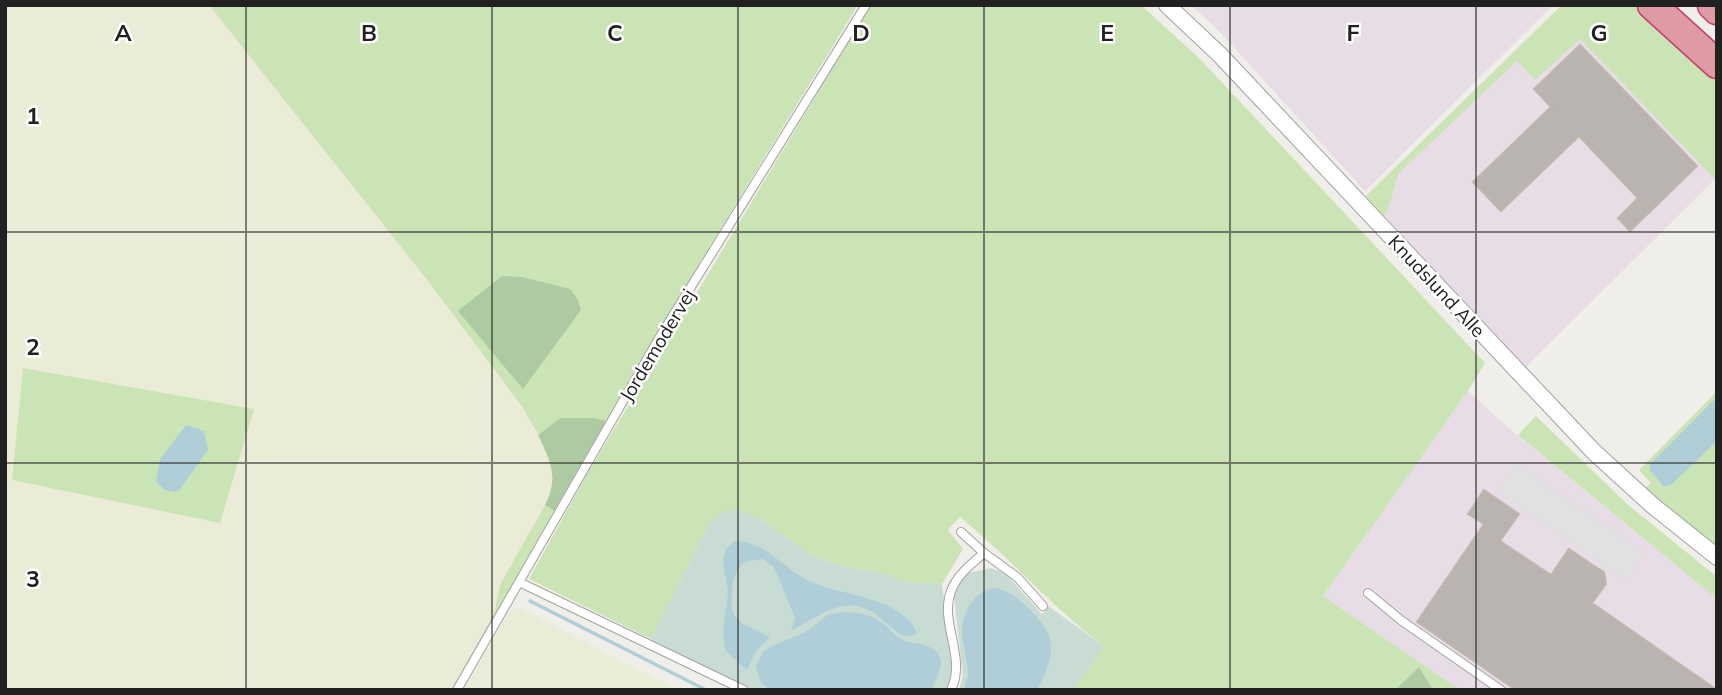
<svg xmlns="http://www.w3.org/2000/svg" width="1722" height="695" font-family="Mulish,sans-serif">
  <style>
    .industrial { fill: #e8dce6 }
    .farmland { fill: #eaecd7 }
    .grass { fill: #cbe4b6 }
    .forest { fill: #adcaa3 }
    .wetland { fill: #c8dcd3 }
    .parking { fill: #e1e1e1 }
    .water { fill: #afced8 }
    .lines { fill: none; stroke-linecap: round; stroke-linejoin: round }
    .stream { stroke: #afced8; stroke-width: 3.5 }
    .building { fill: #b9b4af; stroke: #c0b6ad; stroke-width: 2 }
    .lane-casing { stroke: #a2a2a2; stroke-width: 10 }
    .street-casing { stroke: #a2a2a2; stroke-width: 18 }
    .highway-casing { stroke: #c73d69; stroke-width: 31 }
    .lane { stroke: #fff; stroke-width: 8 }
    .street { stroke: #fff; stroke-width: 16 }
    .highway { stroke: #de9ba6; stroke-width: 28 }
    .grid { fill: none; stroke: #212121; stroke-width: 2; stroke-opacity: 0.55 }
    .labels { text-anchor: middle; stroke-width: 5; stroke-linejoin: round; paint-order: stroke }
    .street-label { font-size: 19px; fill: #212121; stroke: #fff }
    .grid-label { font-size: 23px; text-anchor: middle; font-weight: bold; fill: #212121; stroke: #fff; stroke-width: 5; stroke-linejoin: round; paint-order: stroke }
  </style>
  <rect width="100%" height="100%" fill="#f0eee9"/>
  <path class="industrial" d="M 1191,5 L 1553,5 L 1365,191 L 1218,30 Z
    M 1562,5 L 1717,177 L 1526,367 L 1366,196 Z
    M 1468,391 L 1505,425 L 1717,599 L 1717,690 L 1460,690 L 1323,596 Z"/>
  <path class="farmland" d="M 5,5 L 209,5 L 428,281 L 523,408 L 551,463 L 554,478 L 552,494 L 500,585 L 494,614 L 451,690 L 5,690 Z
    M 520,608 L 679,690 L 464,690 L 510,610 Z"/>
  <path class="grass" d="M 209,5 L 858,5 L 693,274 L 606,421 L 595,418 L 560,418 L 538,435 L 523,408 L 428,281 Z
    M 871,5 L 1141,5 L 1201,60 L 1485,363 L 1468,391 L 1323,596 L 1460,690 L 1433,690 L 1419,667 L 1395,690 L 1074,690 L 1104,646 C 1052,607 1010,558 960,517 L 948,530 L 963,549 L 942,584 L 903,582 L 886,574 L 841,566 L 813,556 L 760,519 L 723,512 L 709,524 L 651,639 L 529,579 L 587,474 Z
    M 1562,5 L 1635,5 L 1717,81 L 1717,177 L 1715,179 L 1580,39 L 1535,80 L 1517,61 L 1399,173 C 1393,188 1392,202 1384,216 L 1366,196 Z
    M 23,368 L 254,409 L 220,523 L 12,480 Z
    M 1717,391 L 1717,547 L 1645,489 L 1651,483 L 1639,470 Z
    M 1536,416 L 1627,504 L 1717,577 L 1717,599 L 1518,435 Z
    M 545,505 L 554,511 L 453,690 L 451,690 L 494,614 L 500,585 Z"/>
  <path class="forest" d="M 502,276 L 522,277 L 570,289 L 578,300 L 581,310 L 523,389 L 458,311 Z
    M 560,418 L 595,418 L 606,421 L 554,511 L 545,505 C 559,477 551,463 538,435 Z
    M 1419,667 L 1433,690 L 1395,690 Z"/>
  <path class="wetland" d="M 738,510 L 760,519 L 813,556 L 841,566 L 886,574 L 903,582 L 942,584 L 952,672 L 951,682 L 947,690 L 746,690 L 661,647 L 651,639 L 709,524 L 723,512 Z
    M 991,568 L 1005,573 L 1042,614 L 1048,606 L 1104,646 L 1074,690 L 959,690 L 963,676 L 954,597 L 959,583 L 968,573 Z"/>
  <path class="parking" d="M 1516,464 L 1645,553 L 1626,580 L 1497,491 Z"/>
  <path class="water" d="M 1717,397 L 1717,441 L 1672,484 L 1664,487 L 1650,470 L 1650,464 Z
    M 186,425 L 204,431 L 208,450 L 178,492 L 165,490 L 156,482 L 160,459 Z
    M 735,541 C 766,541 782,568 809,581 C 838,595 906,598 917,634 C 900,645 883,615 867,609 C 838,597 815,619 791,631 L 795,618 L 774,567 L 763,559 L 747,561 L 741,565 L 733,580 L 731,606 L 734,615 L 741,623 L 770,637 L 756,651 L 747,670 L 726,651 L 723,634 L 728,593 L 723,561 L 726,549 Z
    M 996,588 C 1014,590 1049,624 1051,643 C 1053,658 1044,677 1037,690 L 963,690 C 965,685 968,679 968,674 C 968,659 961,643 962,628 C 964,609 976,590 996,588 Z
    M 847,612 C 862,613 876,616 887,627 C 891,630 894,635 899,638 C 906,643 912,642 920,644 C 950,651 942,669 931,690 L 770,690 L 761,683 L 756,666 L 763,652 L 770,647 L 807,631 L 829,614 Z"/>
  <g class="lines">
    <path class="stream" d="M 530,601 L 706,690"/>
  </g>
  <path class="building" d="M 1580,45 L 1697,166 L 1630,231 L 1618,218 L 1638,198 L 1579,136 L 1501,211 L 1473,182 L 1551,107 L 1534,89 Z
    M 1484,490 L 1519,514 L 1500,541 L 1551,575 L 1569,549 L 1594,566 L 1604,572 L 1606,584 L 1592,603 L 1717,690 L 1516,690 L 1417,622 L 1484,524 L 1468,514 Z"/>
  <g class="lines">
    <defs>
      <path id="lane" d="M 961,532 L 984,553
        M 519,582 L 744,690
        M 1368,593 L 1402,621 L 1501,690
        M 457,690 L 661,335 L 866,5
        M 951,690 C 967,657 939,623 951,591 C 957,575 971,564 984,553 L 1017,577 L 1043,606"/>
      <path id="street" d="M 1167,5 L 1220,55 L 1594,452 L 1652,505 L 1717,557"/>
      <path id="highway" d="M 1652,5 L 1717,64
        M 1712,5 L 1717,10"/>
    </defs>
    <use href="#lane" class="lane-casing"/>
    <use href="#street" class="street-casing"/>
    <use href="#highway" class="highway-casing"/>
    <use href="#lane" class="lane"/>
    <use href="#street" class="street"/>
    <use href="#highway" class="highway"/>
  </g>
  <path class="grid" d="M 246,5 L 246,690M 492,5 L 492,690M 738,5 L 738,690M 984,5 L 984,690M 1230,5 L 1230,690M 1476,5 L 1476,690M 5,232 L 1717,232M 5,463 L 1717,463"/>
  <g class="labels">
    <g class="street-label">
      <text transform="translate(1437 286) rotate(47)" y="7">Knudslund Alle</text>
      <text transform="translate(657 345) rotate(-59)" y="7">Jordemodervej</text>
    </g>
  </g>
  <g class="grid-label">
    <text x="123" y="41">A</text>
    <text x="369" y="41">B</text>
    <text x="615" y="41">C</text>
    <text x="861" y="41">D</text>
    <text x="1107" y="41">E</text>
    <text x="1353" y="41">F</text>
    <text x="1599" y="41">G</text>
    <text x="33" y="124">1</text>
    <text x="33" y="355">2</text>
    <text x="33" y="587">3</text>
  </g>
  <rect width="1722" height="695" fill="none" stroke="#212121" stroke-width="14"/>
</svg>
